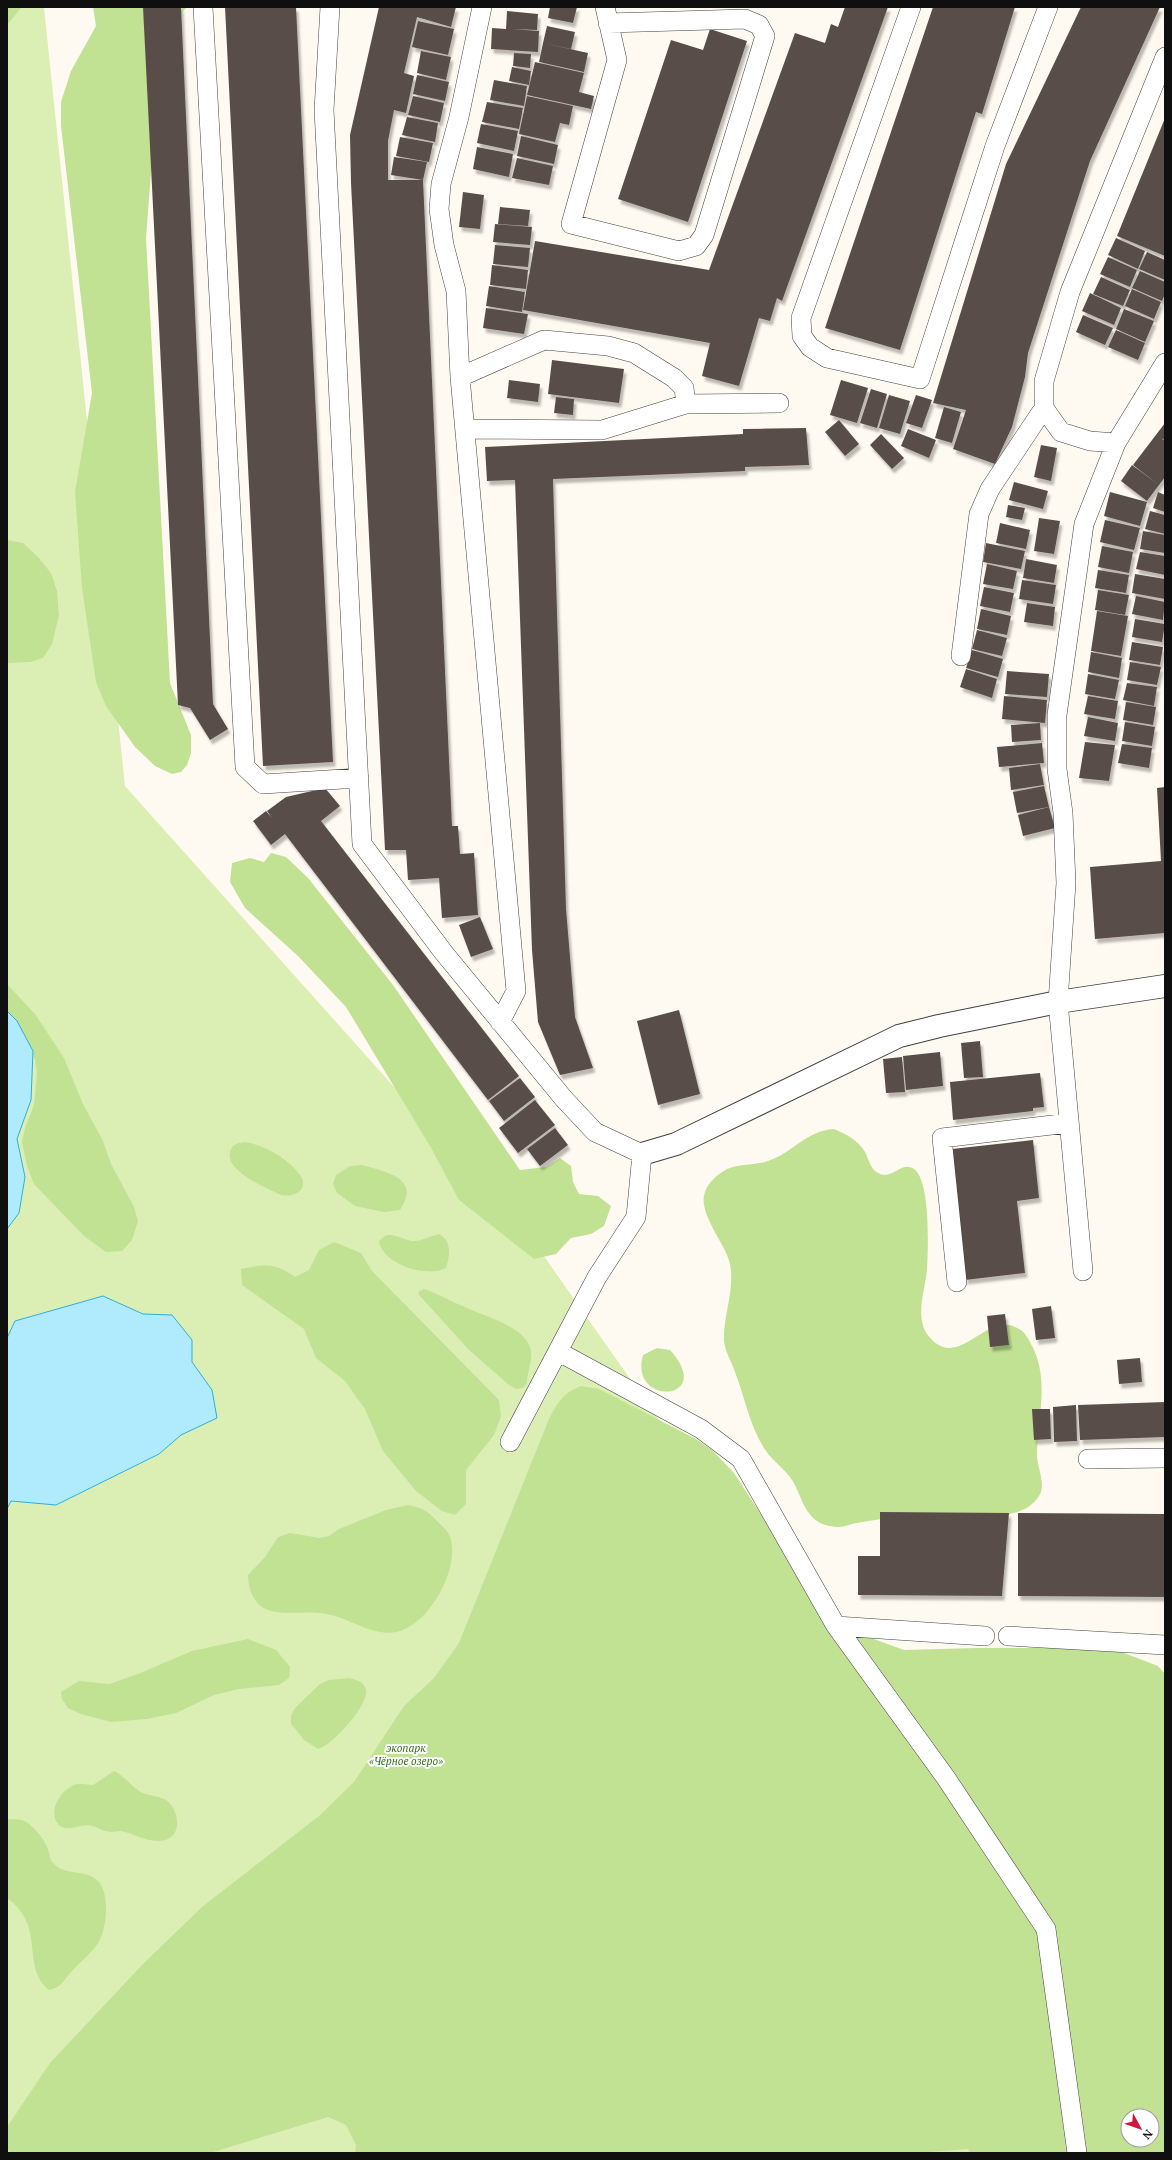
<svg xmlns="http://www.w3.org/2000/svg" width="1172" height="2160" font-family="'PT Serif',serif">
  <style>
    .green { fill: #dbefb5; fill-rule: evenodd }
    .forest { fill: #c1e193; fill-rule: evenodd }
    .water { fill: #afebfd; stroke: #2eafdc }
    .building { fill: #594e4a; filter: url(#shadow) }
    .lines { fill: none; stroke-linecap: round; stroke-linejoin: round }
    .service-casing { stroke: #424242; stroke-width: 20 }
    .minor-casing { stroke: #424242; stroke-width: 24 }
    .service { stroke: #fff; stroke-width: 19 }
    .minor { stroke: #fff; stroke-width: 22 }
    .labels { text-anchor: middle; stroke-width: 4; stroke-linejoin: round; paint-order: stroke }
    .park-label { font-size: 11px; font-style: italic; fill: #356f17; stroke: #fff }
  </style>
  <defs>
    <filter id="shadow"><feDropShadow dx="2.5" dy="4.5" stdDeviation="1" flood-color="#0004"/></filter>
  </defs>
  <rect width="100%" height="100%" fill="#fffaf1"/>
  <path class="green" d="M 7,7 L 44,7 L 125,786 L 539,1249 L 854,1698 L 1165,1741 L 1165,2153 L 7,2153 ZM 1128,2116 L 1152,2116 L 1152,2140 L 1128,2140 Z"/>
  <path class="forest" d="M 7,7 L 22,7 L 7,25 Z
    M 93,7 L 187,7 L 175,20 L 155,120 L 146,238 L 170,683 L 191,735 L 191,753 L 187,765 L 181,772 L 172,774 L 155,766 L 135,747 L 106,706 L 96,682 L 82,588 L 75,492 L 92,393 L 61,126 L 61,102 L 71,71 L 96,26 Z
    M 7,540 L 23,543 L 38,557 L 51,573 L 57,591 L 59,615 L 52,644 L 43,658 L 30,662 L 7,663 Z
    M 271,853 L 286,857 L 308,878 L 393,985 L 520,1170 L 546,1167 L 560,1158 L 571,1166 L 573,1182 L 579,1194 L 598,1196 L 611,1206 L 604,1226 L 591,1234 L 571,1238 L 556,1254 L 534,1259 L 459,1200 L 430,1146 L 346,1007 L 298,956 L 245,908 L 230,882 L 232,863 L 250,858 L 264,862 Z
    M 7,984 L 35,1014 L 64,1058 L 83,1104 L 103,1141 L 111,1164 L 134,1207 L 138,1221 L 132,1240 L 122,1251 L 106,1252 L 84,1236 L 34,1184 L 27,1166 L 22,1142 L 25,1128 L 34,1105 L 37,1074 L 35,1059 L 27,1044 L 7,1022 Z
    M 834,1129 C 846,1134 858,1140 865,1152 C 869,1159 870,1169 878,1173 C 893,1181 901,1160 914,1169 C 931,1181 928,1250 927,1270 C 925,1290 915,1316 927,1334 C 958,1376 986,1308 1019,1329 C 1025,1332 1028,1338 1031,1344 C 1050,1378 1038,1416 1037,1452 C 1036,1466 1047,1484 1039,1496 C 1024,1520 986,1516 961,1516 C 937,1517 913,1516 889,1518 C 879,1519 868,1521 857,1523 C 851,1524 844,1527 838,1527 C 833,1527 824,1525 820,1523 C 803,1513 801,1494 792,1480 C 785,1469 773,1461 766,1451 C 750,1428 745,1398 735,1372 C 732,1362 725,1352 724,1341 C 723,1315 735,1291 730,1264 C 726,1244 697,1213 705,1192 C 708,1182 718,1174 727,1169 C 739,1164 753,1165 765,1162 C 793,1154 804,1131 834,1129 Z
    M 245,1142 C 264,1145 288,1158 300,1175 C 310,1189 294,1198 281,1195 C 267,1188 225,1171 230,1152 C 232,1144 238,1143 245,1142 Z
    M 362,1165 C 385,1172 422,1177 400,1210 L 384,1212 L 355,1206 L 337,1193 L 333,1184 L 336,1175 L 350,1166 Z
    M 439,1234 C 452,1241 450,1256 446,1268 C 427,1278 384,1265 379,1242 C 388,1227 402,1241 414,1241 C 422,1241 430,1236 439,1234 Z
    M 334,1242 L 361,1253 L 372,1271 L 499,1400 L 501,1416 L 494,1435 L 466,1470 L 466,1504 L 455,1515 L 442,1511 L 416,1491 L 383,1451 L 365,1409 L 345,1381 L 316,1358 L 304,1329 L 242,1285 L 241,1269 C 263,1264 276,1263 295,1277 L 309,1270 L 319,1250 Z
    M 424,1289 C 437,1293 448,1300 460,1305 C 480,1315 521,1324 530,1347 C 534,1359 527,1371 527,1383 L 523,1388 L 516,1389 L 509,1385 L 469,1350 L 420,1296 L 418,1292 Z
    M 657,1348 L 670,1350 C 717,1402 628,1407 643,1355 Z
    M 581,1386 L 599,1389 L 696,1439 L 713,1451 L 734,1473 L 806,1584 L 849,1630 L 904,1650 L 977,1648 L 1111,1648 L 1158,1666 L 1165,1674 L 1165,2153 L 970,2153 L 968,2149 L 915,2153 L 355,2153 L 356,2145 L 346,2125 L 328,2117 L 210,2153 L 10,2153 L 7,2149 L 7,2127 L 50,2063 L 143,1964 L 202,1907 L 319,1816 L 354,1782 L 404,1706 L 434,1678 L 459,1643 L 549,1419 C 558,1402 563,1393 581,1386 ZM 1128,2116 L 1152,2116 L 1152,2140 L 1128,2140 Z
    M 408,1505 C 423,1508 429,1512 439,1523 C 444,1528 449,1532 451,1540 C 458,1569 433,1615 407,1628 C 379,1643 353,1618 326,1614 C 307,1610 286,1616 268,1610 C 254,1605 248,1589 248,1575 L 265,1557 L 278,1537 L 290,1533 L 320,1538 L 329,1536 L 339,1529 L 386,1510 Z
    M 248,1639 L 276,1650 L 290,1667 L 289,1678 L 279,1685 L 239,1689 L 214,1695 L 176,1713 L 147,1719 L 111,1722 L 81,1714 L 68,1708 L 62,1699 L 61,1692 L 79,1681 L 109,1684 L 138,1674 L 192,1651 Z
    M 349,1678 C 356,1680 364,1681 366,1690 C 369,1705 332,1746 318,1749 L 304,1740 L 297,1731 L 291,1724 L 291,1715 L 295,1708 L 320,1684 L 329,1680 Z
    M 114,1771 C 125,1776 132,1788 143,1793 C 150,1796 160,1796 166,1800 C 179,1809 183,1835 165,1840 C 148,1844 137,1834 121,1831 C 118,1831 115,1832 112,1832 C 104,1832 99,1828 92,1826 C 80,1822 64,1836 56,1821 C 49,1807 64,1786 78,1784 C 83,1783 88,1785 93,1785 Z
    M 7,1819 C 11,1819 18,1819 22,1820 C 33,1824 44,1839 48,1849 C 50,1854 49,1860 53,1863 C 65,1877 87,1868 99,1882 C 110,1896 107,1929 98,1943 C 91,1954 81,1961 73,1970 C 64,1979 63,1987 49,1990 C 20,1966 47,1927 7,1898 Z"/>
  <path class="water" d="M 7,1011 L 17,1021 L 33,1051 L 31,1100 L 17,1139 L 25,1177 L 19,1213 L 7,1229 Z
    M 103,1296 L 143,1314 L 172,1315 L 192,1340 L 192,1362 L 212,1390 L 217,1418 L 181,1435 L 159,1454 L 56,1505 L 11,1501 L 7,1509 L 7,1338 L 15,1321 Z"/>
  <path class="building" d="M 143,7 L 181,7 L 213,704 L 228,729 L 210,740 L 190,708 L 178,705 Z
    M 225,7 L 296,7 L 333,762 L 263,766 Z
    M 379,7 L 456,7 L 451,27 L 417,17 L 404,73 L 414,76 L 406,113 L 394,110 L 388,141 L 388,180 L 423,180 L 391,175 L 394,157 L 427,162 L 423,180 L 452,826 L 458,826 L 460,854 L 474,853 L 478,915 L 442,918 L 439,878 L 408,880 L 406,850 L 385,850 L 351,183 L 350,135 Z
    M 550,7 L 577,7 L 573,23 L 548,18 Z
    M 845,7 L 888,7 L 782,301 L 777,298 L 770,321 L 759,318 L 739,386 L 702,376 L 710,343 L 523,310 L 535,241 L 709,270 L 795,33 L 825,43 L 831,24 L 838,27 Z
    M 933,7 L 1015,7 L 982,114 L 976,112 L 900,350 L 825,328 Z
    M 1081,7 L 1160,7 L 1090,161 L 1028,353 L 1025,377 L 1012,427 L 995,464 L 953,449 L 966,410 L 933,403 L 1006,164 Z
    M 507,11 L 538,14 L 537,30 L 512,29 L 539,31 L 538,52 L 491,49 L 492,28 L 506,29 Z
    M 418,21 L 454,29 L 448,55 L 412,47 Z
    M 547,26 L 575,32 L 571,49 L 543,43 Z
    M 710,29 L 747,41 L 688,222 L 618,199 L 671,40 L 703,50 Z
    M 543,43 L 588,53 L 584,72 L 539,62 Z
    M 421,51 L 451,57 L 446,80 L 417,73 Z
    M 514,53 L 531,54 L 530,68 L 513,66 Z
    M 535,62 L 584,73 L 579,92 L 594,96 L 591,109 L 527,95 Z
    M 512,67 L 531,71 L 529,85 L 509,81 Z
    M 417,75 L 449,82 L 445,101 L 413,94 Z
    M 494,80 L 527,86 L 524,106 L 490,100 Z
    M 413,96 L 444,103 L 440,122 L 408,115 Z
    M 527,96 L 573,106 L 569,125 L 560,123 L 555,142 L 519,134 Z
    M 487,102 L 523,108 L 519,129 L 482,122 Z
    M 407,117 L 438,123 L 435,142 L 402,135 Z
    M 1165,118 L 1165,256 L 1117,236 Z
    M 481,124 L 518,131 L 514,151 L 477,143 Z
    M 521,136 L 558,145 L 554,164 L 517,156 Z
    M 400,137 L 433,143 L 429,162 L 396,156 Z
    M 477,147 L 513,154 L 509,177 L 473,169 Z
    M 517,158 L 553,166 L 549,185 L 512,178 Z
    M 463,192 L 484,195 L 480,229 L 459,227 Z
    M 500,207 L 530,210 L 528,226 L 498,224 Z
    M 495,224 L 532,227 L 530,245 L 493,242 Z
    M 1116,238 L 1145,251 L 1138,269 L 1108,255 Z
    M 495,245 L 530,248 L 528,267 L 493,264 Z
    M 1147,252 L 1165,260 L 1165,280 L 1139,269 Z
    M 1108,257 L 1137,270 L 1130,287 L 1100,274 Z
    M 492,265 L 528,270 L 526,289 L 490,285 Z
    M 1140,271 L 1165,282 L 1165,294 L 1162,301 L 1132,288 Z
    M 1101,277 L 1130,290 L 1123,306 L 1093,294 Z
    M 489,286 L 525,292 L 522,312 L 486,306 Z
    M 1132,289 L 1161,302 L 1154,319 L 1125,306 Z
    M 1090,293 L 1121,308 L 1114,325 L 1082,311 Z
    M 486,308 L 528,314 L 524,334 L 483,328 Z
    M 1124,309 L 1154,321 L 1145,342 L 1116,329 Z
    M 1083,315 L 1113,328 L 1105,345 L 1076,332 Z
    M 1116,330 L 1145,343 L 1138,360 L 1108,347 Z
    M 552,360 L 624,369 L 619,403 L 548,394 Z
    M 509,380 L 540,384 L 538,402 L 507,398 Z
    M 841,380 L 868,388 L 857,423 L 830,415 Z
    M 871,389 L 887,394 L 877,428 L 860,423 Z
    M 889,395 L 910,401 L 900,434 L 879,428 Z
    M 916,395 L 932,400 L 922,428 L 906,423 Z
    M 556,397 L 574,399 L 573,415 L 554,413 Z
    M 944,407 L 961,412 L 952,443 L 935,438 Z
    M 839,420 L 859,444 L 845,456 L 825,432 Z
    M 1165,423 L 1165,440 L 1161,438 L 1165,441 L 1165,464 L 1156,458 L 1165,464 L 1165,477 L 1159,485 L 1133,465 Z
    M 806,428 L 809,465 L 745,467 L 745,471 L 553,479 L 566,909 L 575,1017 L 593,1068 L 560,1075 L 538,1022 L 532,950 L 515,480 L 487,481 L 485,447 L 743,434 L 743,429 Z
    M 908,429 L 936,440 L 929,458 L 901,446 Z
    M 881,434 L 904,458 L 892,469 L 870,445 Z
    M 1041,445 L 1057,448 L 1051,481 L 1034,477 Z
    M 1132,465 L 1159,485 L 1147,501 L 1121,481 Z
    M 1014,482 L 1048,491 L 1043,509 L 1009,500 Z
    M 1110,492 L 1147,502 L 1140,526 L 1104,516 Z
    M 1158,492 L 1165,495 L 1165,512 L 1153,508 Z
    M 1008,505 L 1025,508 L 1022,520 L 1006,517 Z
    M 1150,511 L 1165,515 L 1165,534 L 1145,529 Z
    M 1039,518 L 1060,521 L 1054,554 L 1034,551 Z
    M 1105,520 L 1140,528 L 1134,550 L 1100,542 Z
    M 1000,523 L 1030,530 L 1026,549 L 996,543 Z
    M 1143,531 L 1165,535 L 1165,553 L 1140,549 Z
    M 986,543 L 1025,551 L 1021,569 L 983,562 Z
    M 1102,546 L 1133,552 L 1129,573 L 1098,567 Z
    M 1140,552 L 1165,556 L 1165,575 L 1136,569 Z
    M 1026,559 L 1057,565 L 1054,583 L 1023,578 Z
    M 987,564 L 1017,571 L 1013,589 L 983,584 Z
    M 1098,570 L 1129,575 L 1126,593 L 1095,588 Z
    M 1135,574 L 1165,579 L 1165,599 L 1132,593 Z
    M 1022,580 L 1056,585 L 1053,604 L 1019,599 Z
    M 984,587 L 1014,593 L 1010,612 L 980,606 Z
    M 1098,590 L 1129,595 L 1125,615 L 1095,610 Z
    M 1136,596 L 1165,602 L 1163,620 L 1132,614 Z
    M 1027,603 L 1055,607 L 1053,626 L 1024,622 Z
    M 981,609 L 1011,616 L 1007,635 L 977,629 Z
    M 1097,611 L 1128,616 L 1121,656 L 1091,651 Z
    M 1135,619 L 1165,624 L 1162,642 L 1132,637 Z
    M 977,630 L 1007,638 L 1002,656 L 972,649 Z
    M 1132,642 L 1163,647 L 1160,665 L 1129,660 Z
    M 972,650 L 1003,659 L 998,677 L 966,668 Z
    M 1091,652 L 1122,658 L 1119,678 L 1088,672 Z
    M 1130,662 L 1161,667 L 1157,685 L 1127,680 Z
    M 966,669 L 997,679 L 992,698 L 960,687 Z
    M 1007,671 L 1049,674 L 1047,697 L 1005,694 Z
    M 1088,674 L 1119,680 L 1115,699 L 1085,694 Z
    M 1127,683 L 1157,687 L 1154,706 L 1123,700 Z
    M 1004,696 L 1047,700 L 1045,723 L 1002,719 Z
    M 1088,696 L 1118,701 L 1115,719 L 1084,714 Z
    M 1126,702 L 1156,707 L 1153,725 L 1123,720 Z
    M 1088,717 L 1118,723 L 1115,741 L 1084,736 Z
    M 1125,722 L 1155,727 L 1152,746 L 1122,741 Z
    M 1040,723 L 1041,740 L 1012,742 L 1011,725 Z
    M 1085,742 L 1115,745 L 1109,781 L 1079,778 Z
    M 1042,743 L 1044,763 L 999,767 L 997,747 Z
    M 1122,744 L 1152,748 L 1149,768 L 1118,763 Z
    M 1040,764 L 1044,785 L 1011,790 L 1009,768 Z
    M 1044,786 L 1049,807 L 1017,813 L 1013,792 Z
    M 1165,787 L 1165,933 L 1095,939 L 1090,867 L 1161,861 L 1157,788 Z
    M 325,788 L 340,806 L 321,821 L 519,1076 L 488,1100 L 285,834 L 271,845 L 253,821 L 266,811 L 272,818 L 267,811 L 286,797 Z
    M 1049,807 L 1055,828 L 1023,836 L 1018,815 Z
    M 480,917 L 493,949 L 471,957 L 459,925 Z
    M 679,1010 L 700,1094 L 658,1105 L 637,1021 Z
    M 980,1041 L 983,1077 L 964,1078 L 961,1043 Z
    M 940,1052 L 943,1086 L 924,1088 L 921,1060 L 924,1088 L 906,1090 L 903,1056 Z
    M 902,1057 L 905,1092 L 886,1093 L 883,1059 Z
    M 1040,1073 L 1044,1107 L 1033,1108 L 1033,1111 L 953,1120 L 950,1082 Z
    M 520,1078 L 535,1097 L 504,1121 L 489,1101 Z
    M 535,1100 L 555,1125 L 518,1153 L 499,1128 Z
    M 555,1128 L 568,1145 L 540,1166 L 527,1149 Z
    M 1033,1140 L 1039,1198 L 1017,1201 L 1025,1273 L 965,1280 L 952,1149 Z
    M 1051,1306 L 1055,1338 L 1036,1340 L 1032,1309 Z
    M 1005,1314 L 1009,1345 L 990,1347 L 987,1316 Z
    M 1140,1358 L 1142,1382 L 1119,1384 L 1117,1360 Z
    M 1165,1402 L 1165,1437 L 1080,1440 L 1078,1405 Z
    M 1076,1405 L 1077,1441 L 1054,1442 L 1053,1407 Z
    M 1032,1409 L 1050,1409 L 1051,1439 L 1034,1440 Z
    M 880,1512 L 1009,1513 L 1002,1596 L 858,1595 L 858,1556 L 880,1556 Z
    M 1018,1513 L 1165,1514 L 1165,1597 L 1018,1596 Z"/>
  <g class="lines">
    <defs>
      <path id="service" d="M 203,7 L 245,767 L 263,784 L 359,778
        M 330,7 L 324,110 L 362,844 L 444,953 L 564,1099 L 595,1132 L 642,1154 L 636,1217 L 597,1277 L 510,1442
        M 482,7 L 459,117 L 441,184 L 439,209 L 444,245 L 456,291 L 460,377 L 516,991 L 500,1022
        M 605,7 L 617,60 L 571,224 L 679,251 L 696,246 L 704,235 L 765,36 L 759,25 L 745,19 L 608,23
        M 911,7 L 801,318 L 802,336 L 810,347 L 827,358 L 920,379 L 995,146 L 1048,7
        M 460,377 L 544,340 L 608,346 L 634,353 L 674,378 L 684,388 L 686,404
        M 465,429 L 602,430 L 686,404 L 779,403
        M 1116,443 L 1090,441 L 1061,432 L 1044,408 L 1044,381 L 1070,292 L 1165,57
        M 961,656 L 979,514 L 990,489 L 1044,408
        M 1083,1271 L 1058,1002 L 1066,883 L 1063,813 L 1057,769 L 1057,715 L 1084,524 L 1116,443 L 1165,363
        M 957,1282 L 942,1138 L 1069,1123
        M 559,1352 L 701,1429 L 741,1459 L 836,1626 L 946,1778 L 1046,1929 L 1077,2153
        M 1088,1459 L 1165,1458
        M 836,1626 L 985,1636
        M 1008,1636 L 1165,1645"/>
      <path id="minor" d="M 642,1154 L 676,1144 L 899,1036 L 939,1026 L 1058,1002 L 1165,986"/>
    </defs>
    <use href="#service" class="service-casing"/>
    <use href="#minor" class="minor-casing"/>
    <use href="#service" class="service"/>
    <use href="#minor" class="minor"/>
  </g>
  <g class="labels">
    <g class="park-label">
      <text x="406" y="1752">экопарк<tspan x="406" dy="13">«Чёрное озеро»</tspan></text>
    </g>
  </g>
  <rect width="1172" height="2160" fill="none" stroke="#0f0f0f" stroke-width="16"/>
  <g transform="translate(1140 2128) rotate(130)"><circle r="19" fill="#ffffff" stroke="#9f9f9f"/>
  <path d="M0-3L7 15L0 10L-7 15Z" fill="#d01639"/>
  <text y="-6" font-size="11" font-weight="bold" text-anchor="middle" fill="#0f0f0f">N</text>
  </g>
</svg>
